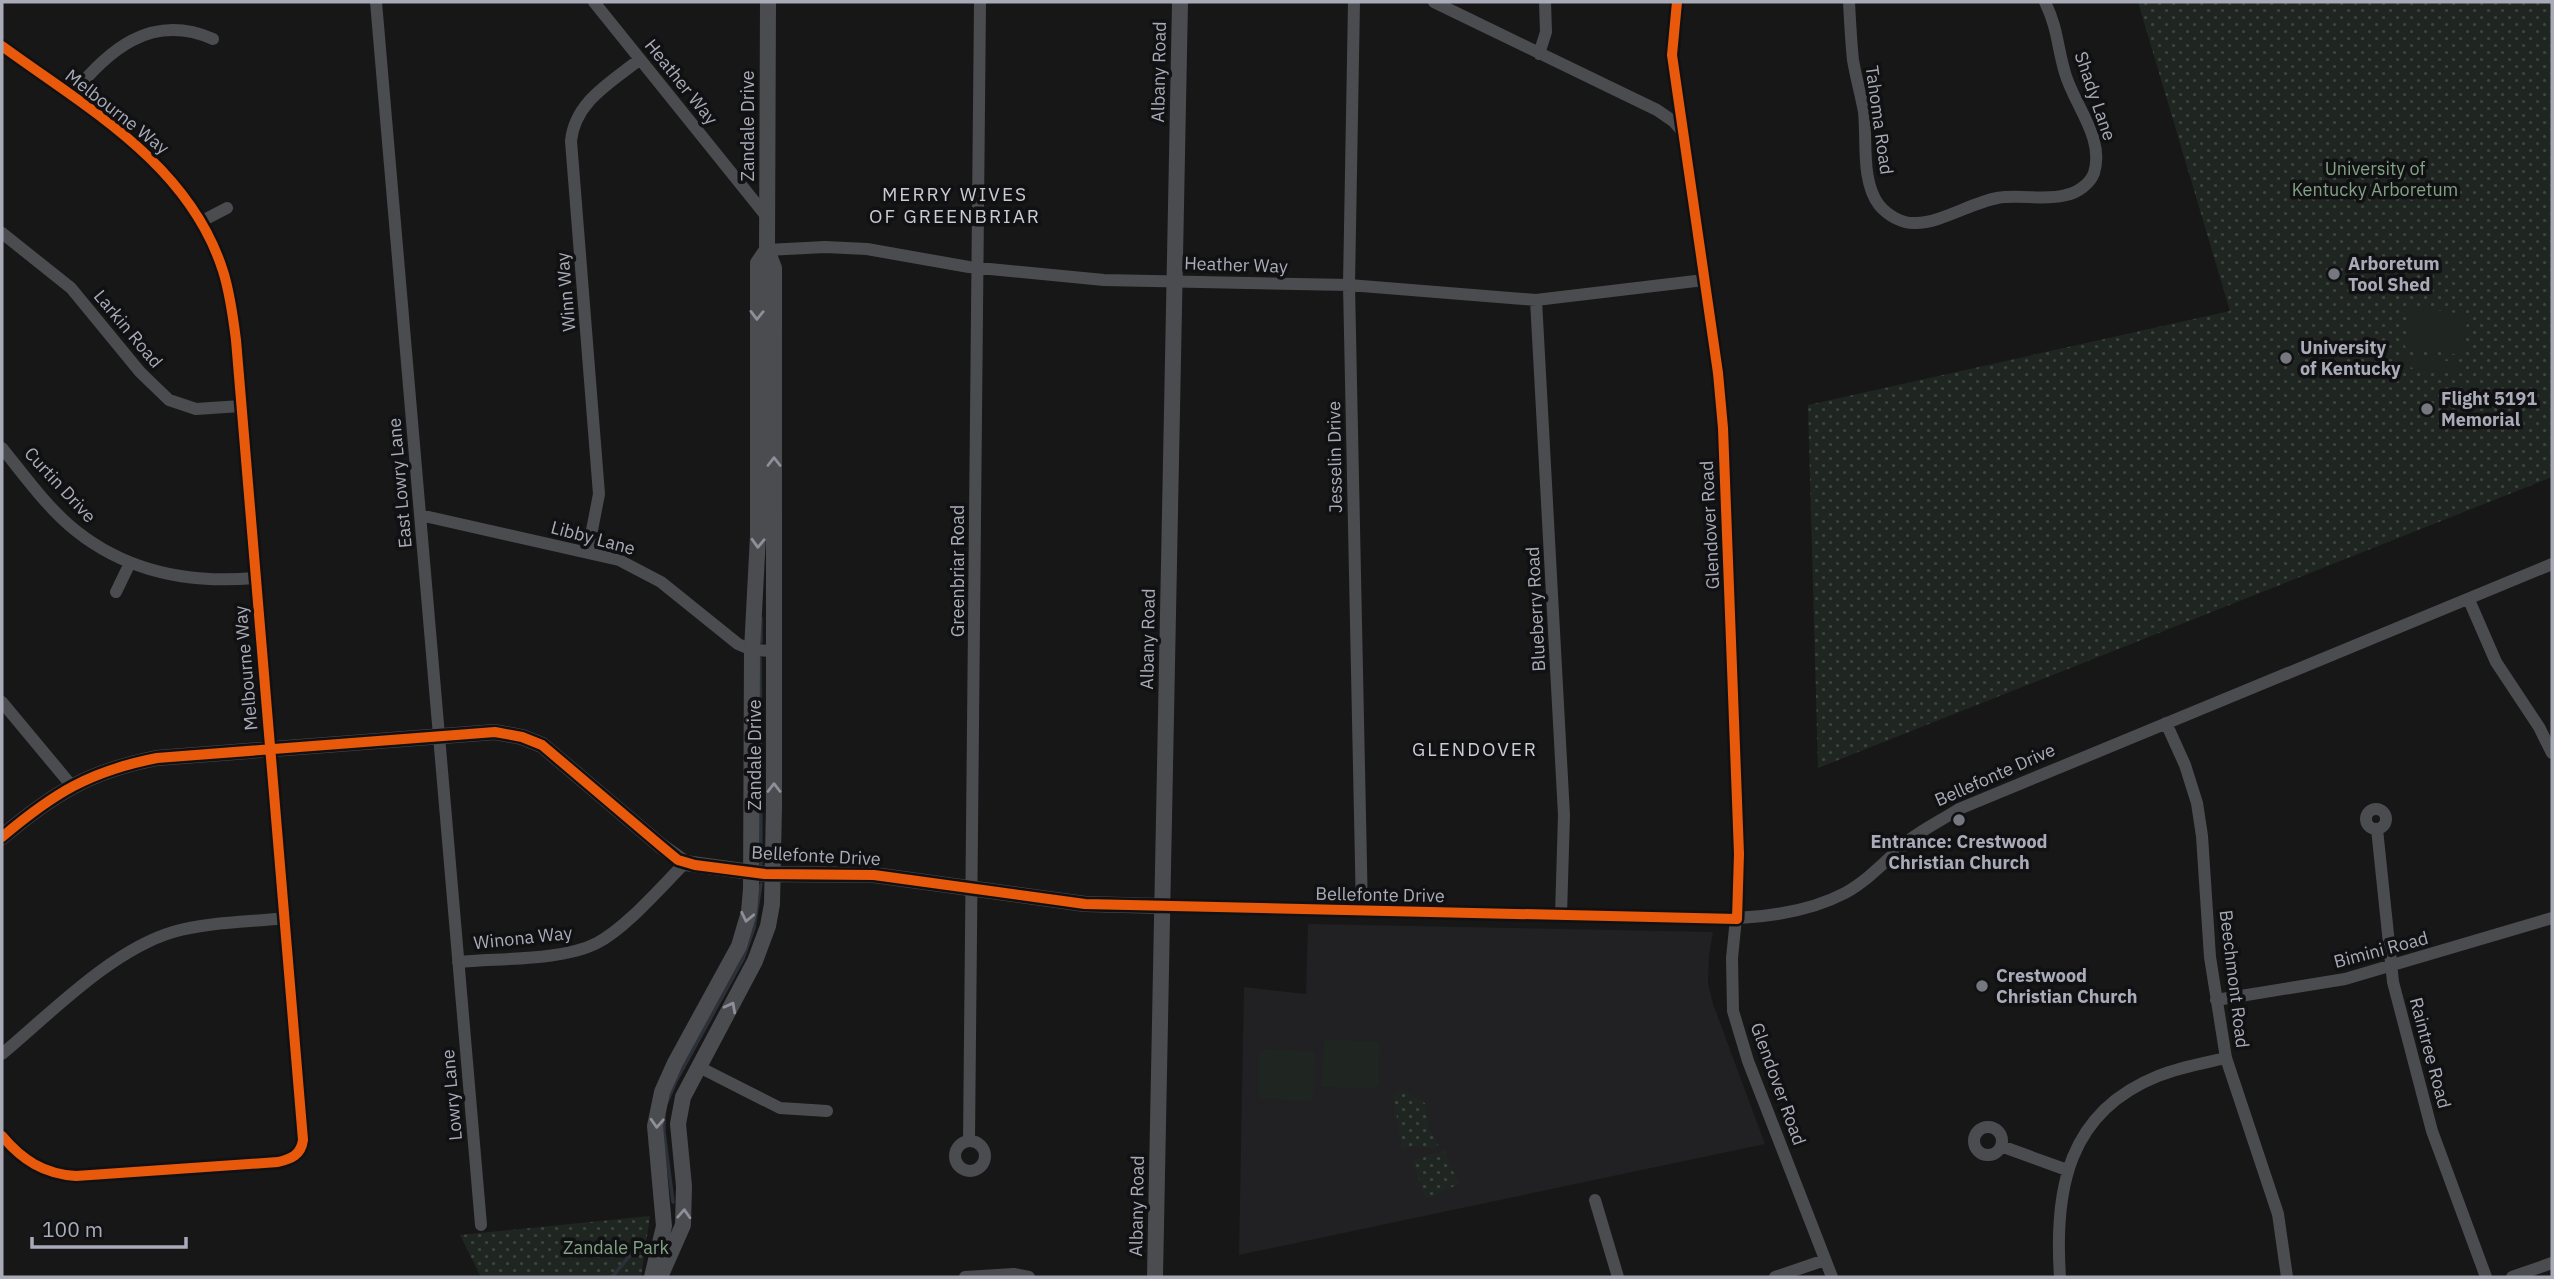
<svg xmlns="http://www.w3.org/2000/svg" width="2554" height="1279" font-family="'IBM Plex Sans',sans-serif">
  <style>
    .built { fill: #212123 }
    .park { fill: url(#park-dots) }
    .garden { fill: #1f2621 }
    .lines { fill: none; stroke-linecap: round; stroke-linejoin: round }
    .stream { stroke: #2b3139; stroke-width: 3.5 }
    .minor { stroke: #4b4c50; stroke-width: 12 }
    .tertiary { stroke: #4b4c50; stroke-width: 16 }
    .cycleway-casing { stroke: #111113; stroke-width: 15 }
    .cycleway { stroke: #e8590c; stroke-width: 10 }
    .oneway { stroke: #8d8f99 }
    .poi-dot { fill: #767880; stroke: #111113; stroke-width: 2.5 }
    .labels { text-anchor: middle; stroke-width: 7; stroke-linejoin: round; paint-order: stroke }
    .street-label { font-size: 18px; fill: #a9acb8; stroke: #111113 }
    .park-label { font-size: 18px; fill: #80a285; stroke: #111113 }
    .poi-label { font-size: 18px; font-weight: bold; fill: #a9acb8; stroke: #111113; text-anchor: start }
    .neighbourhood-label { font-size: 19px; letter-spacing: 2px; fill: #caccd4; stroke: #111113 }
  </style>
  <defs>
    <pattern id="park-dots" width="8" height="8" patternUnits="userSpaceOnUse" patternTransform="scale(1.75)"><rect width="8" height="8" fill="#1f2621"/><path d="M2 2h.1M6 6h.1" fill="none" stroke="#3d433f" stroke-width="1.8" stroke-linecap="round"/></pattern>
  </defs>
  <rect width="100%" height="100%" fill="#171717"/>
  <path class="built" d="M 1308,924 L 1713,932 L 1709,956 L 1708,983 L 1713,1004 L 1765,1144 L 1239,1255 L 1244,987 L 1306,994 Z"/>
  <path class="park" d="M 2138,2 L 2552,2 L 2552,477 L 1818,768 L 1808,405 L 2230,311 Z
    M 1404,1091 L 1425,1103 L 1429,1129 L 1438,1145 L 1436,1149 L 1414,1146 L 1402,1149 L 1393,1094 Z
    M 1444,1151 L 1459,1184 L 1426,1199 L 1412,1161 Z
    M 650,1216 L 641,1277 L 481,1277 L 460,1235 Z"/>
  <path class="garden" d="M 2411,306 L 2468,315 L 2462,355 L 2405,347 Z
    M 2401,355 L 2461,363 L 2460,374 L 2400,366 Z
    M 1324,1040 L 1375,1041 L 1380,1046 L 1379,1085 L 1374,1089 L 1322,1087 Z
    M 1265,1049 L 1315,1052 L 1313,1101 L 1262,1099 L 1258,1093 L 1259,1054 Z"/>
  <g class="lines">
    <path class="stream" d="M 761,642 L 761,618
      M 760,658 L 761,864
      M 667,1102 L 676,1081 L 743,959 L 754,928 L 761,884
      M 664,1116 L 664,1132 L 673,1202
      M 612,1277 L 642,1241"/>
    <path class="minor" d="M 376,2 L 481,1225
      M 594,2 L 767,217
      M 1354,2 L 1349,285 L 1362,912
      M 1434,2 L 1657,110 L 1673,121 L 1683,132
      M 1677,2 L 1672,55 L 1718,373 L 1723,428 L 1739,854 L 1738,898 L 1732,958 L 1733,1011 L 1748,1061 L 1832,1277
      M 1849,2 C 1850,21 1851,41 1853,60 C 1856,78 1861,95 1864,112 C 1867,141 1861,181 1879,205 C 1888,216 1903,224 1916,223 C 1940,223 1971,203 1997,198 C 2020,194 2044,201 2066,195 C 2077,193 2090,184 2094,173 C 2105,138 2074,105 2065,73 C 2057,46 2058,29 2045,2
      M 2,46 C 87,108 189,164 223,271 C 230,293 233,316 236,340 L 303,1140 C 301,1155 291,1159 278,1162 L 76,1176 C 44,1174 22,1160 2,1136
      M 1539,54 L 1546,32 L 1545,2
      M 71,96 C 108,50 151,12 213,39
      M 200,222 L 227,208
      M 2,233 L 71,288 L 140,372 L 169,400 L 196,409 L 241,406
      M 767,250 L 825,247 L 867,249 L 969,267 L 1104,280 L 1349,285 L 1536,300 L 1704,280
      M 1536,300 L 1564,815 L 1561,915
      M 2,448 C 23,474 44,503 69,525 C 122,571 187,584 255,578
      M 420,515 L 619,560 L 661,582 L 738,644 L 752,650 L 774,651
      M 588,551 L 599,494 L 571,141 C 575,101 612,82 640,59
      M 116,592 L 130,563
      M 2469,600 L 2496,662 L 2539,727 L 2552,753
      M 2,702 L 71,785
      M 2166,723 L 2185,765 L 2197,803 L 2202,836 L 2210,957 L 2226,1058 L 2278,1214 L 2287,1277
      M2366 819a10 10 0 1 1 20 0a10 10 0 1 1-20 0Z
      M 2377,829 L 2393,982 L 2432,1131 L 2486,1277
      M 1162,906 L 1712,919 C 1757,918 1805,914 1845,893 C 1869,880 1887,859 1908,841 C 1923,829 1942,820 1959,809 L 2552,564
      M 458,962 C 499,958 562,961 597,943 C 626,928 661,887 685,863
      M 2216,1000 L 2345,979 L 2552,918
      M 2,1054 C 51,1013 112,950 173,932 C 208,922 249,922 286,918
      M 699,1067 L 780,1108 L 827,1111
      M1974 1141a14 14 0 1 1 28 0a14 14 0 1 1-28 0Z
      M 969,1141 L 980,2
      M955 1156a15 15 0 1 1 30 0a15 15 0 1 1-30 0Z
      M 2001,1146 L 2067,1170
      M 1595,1200 L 1618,1277
      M 965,1277 L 1014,1274 L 1029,1277
      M 1775,1277 L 1825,1260
      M 2060,1277 C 2054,1189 2068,1112 2158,1076 C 2180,1067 2204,1063 2226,1058
      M 2512,1277 L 2552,1263"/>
    <path class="tertiary" d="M 2,837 C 54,793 90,771 157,758 L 495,732 L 522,737 L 542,745 L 661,846 L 685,863 L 765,874 L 874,875 L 1085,904 L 1162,906
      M 652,1277 L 664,1226 L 655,1126 L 662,1092 L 675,1063 L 739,946 L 749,912 L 751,889 L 752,650 L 758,536 L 758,263 L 767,250
      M 660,1277 L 683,1225 L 684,1186 L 678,1124 L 683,1097 L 755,961 L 768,926 L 772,904 L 774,806 L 774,268 L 767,250 L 768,2
      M 1155,1277 L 1180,2"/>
    <defs>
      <path id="cycleway" d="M 2,46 C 87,108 189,164 223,271 C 230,293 233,316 236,340 L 303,1140 C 301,1155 291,1159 278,1162 L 76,1176 C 44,1174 22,1160 2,1136
        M 2,837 C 54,793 90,771 157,758 L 495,732 L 522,737 L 542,745 L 661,846 L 678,860 L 695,865 L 765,874 L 874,875 L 1085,904 L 1737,919 L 1739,854 L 1723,428 L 1718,373 L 1672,55 L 1677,2"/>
    </defs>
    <use href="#cycleway" class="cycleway-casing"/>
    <use href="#cycleway" class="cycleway"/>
  </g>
  <defs><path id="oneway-chevron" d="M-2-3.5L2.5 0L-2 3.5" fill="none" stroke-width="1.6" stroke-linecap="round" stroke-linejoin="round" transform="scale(1.75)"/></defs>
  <g class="oneway">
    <use href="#oneway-chevron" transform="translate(757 315) rotate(91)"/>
    <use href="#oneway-chevron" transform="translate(774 462) rotate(-90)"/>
    <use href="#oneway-chevron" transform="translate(758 543) rotate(92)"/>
    <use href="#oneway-chevron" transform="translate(774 788) rotate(-90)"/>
    <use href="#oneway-chevron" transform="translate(747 917) rotate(102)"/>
    <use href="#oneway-chevron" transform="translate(731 1007) rotate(-62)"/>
    <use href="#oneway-chevron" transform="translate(657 1123) rotate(93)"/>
    <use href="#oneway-chevron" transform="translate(684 1214) rotate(-87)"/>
  </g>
  <g class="poi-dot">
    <circle cx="2334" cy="274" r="7"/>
    <circle cx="2286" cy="358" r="7"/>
    <circle cx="2427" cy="409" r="7"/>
    <circle cx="1959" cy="820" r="7"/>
    <circle cx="1982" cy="986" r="7"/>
  </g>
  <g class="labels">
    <g class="street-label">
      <text transform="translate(1159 72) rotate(-89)" y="6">Albany Road</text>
      <text transform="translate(681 82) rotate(51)" y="6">Heather Way</text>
      <text transform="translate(2095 96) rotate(71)" y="6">Shady Lane</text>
      <text transform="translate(117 112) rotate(38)" y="6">Melbourne Way</text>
      <text transform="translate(1879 120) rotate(82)" y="6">Tahoma Road</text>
      <text transform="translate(748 126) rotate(-90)" y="6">Zandale Drive</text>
      <text transform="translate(1236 265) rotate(2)" y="6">Heather Way</text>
      <text transform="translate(566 292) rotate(-95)" y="6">Winn Way</text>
      <text transform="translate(128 329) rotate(50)" y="6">Larkin Road</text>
      <text transform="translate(1335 457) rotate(-91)" y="6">Jesselin Drive</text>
      <text transform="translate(400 483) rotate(-95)" y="6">East Lowry Lane</text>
      <text transform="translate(60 485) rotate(47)" y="6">Curtin Drive</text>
      <text transform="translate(1710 525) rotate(-93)" y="6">Glendover Road</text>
      <text transform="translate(593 538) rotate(15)" y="6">Libby Lane</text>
      <text transform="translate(958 571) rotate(-90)" y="6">Greenbriar Road</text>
      <text transform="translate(1536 609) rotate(-93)" y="6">Blueberry Road</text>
      <text transform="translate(1148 639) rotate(-89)" y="6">Albany Road</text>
      <text transform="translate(246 668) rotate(-95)" y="6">Melbourne Way</text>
      <text transform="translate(755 755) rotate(-90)" y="6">Zandale Drive</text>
      <text transform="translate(1995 775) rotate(-24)" y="6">Bellefonte Drive</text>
      <text transform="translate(816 856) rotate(3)" y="6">Bellefonte Drive</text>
      <text transform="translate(1380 895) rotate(1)" y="6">Bellefonte Drive</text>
      <text transform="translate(523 938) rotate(-6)" y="6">Winona Way</text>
      <text transform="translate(2381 950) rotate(-15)" y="6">Bimini Road</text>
      <text transform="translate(2234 979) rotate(83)" y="6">Beechmont Road</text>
      <text transform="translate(2430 1053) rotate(75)" y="6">Raintree Road</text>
      <text transform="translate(1778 1084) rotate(70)" y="6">Glendover Road</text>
      <text transform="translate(452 1095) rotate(-95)" y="6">Lowry Lane</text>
      <text transform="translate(1137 1206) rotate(-89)" y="6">Albany Road</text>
    </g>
    <g class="park-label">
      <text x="2375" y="175">University of<tspan x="2375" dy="21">Kentucky Arboretum</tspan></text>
      <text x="616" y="1254">Zandale Park</text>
    </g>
    <g class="poi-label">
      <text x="2348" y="270">Arboretum<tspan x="2348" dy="21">Tool Shed</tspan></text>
      <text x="2300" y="354">University<tspan x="2300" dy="21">of Kentucky</tspan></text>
      <text x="2441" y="405">Flight 5191<tspan x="2441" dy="21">Memorial</tspan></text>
      <text x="1959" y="848" text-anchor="middle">Entrance: Crestwood<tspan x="1959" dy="21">Christian Church</tspan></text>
      <text x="1996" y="982">Crestwood<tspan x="1996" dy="21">Christian Church</tspan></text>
    </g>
    <g class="neighbourhood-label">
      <text x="955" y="201">MERRY WIVES<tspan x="955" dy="22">OF GREENBRIAR</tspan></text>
      <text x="1475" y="756">GLENDOVER</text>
    </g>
  </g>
  <rect width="2554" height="1279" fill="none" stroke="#a9acb8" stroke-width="7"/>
  <path d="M32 1237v10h154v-10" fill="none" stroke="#a9acb8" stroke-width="3.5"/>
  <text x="42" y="1237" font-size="21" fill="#a9acb8" stroke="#111113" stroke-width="5" paint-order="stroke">100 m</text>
</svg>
